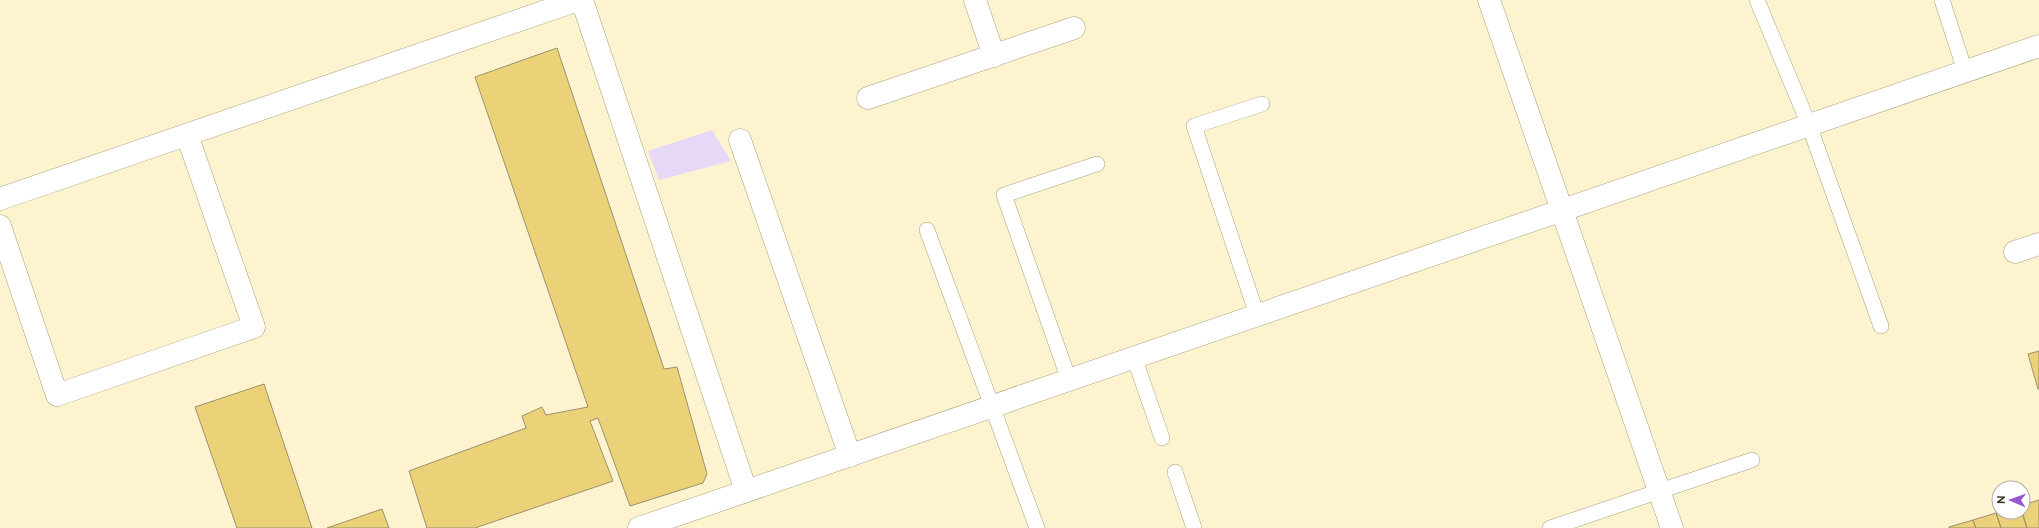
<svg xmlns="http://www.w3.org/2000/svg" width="2039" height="528" font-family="Raleway,sans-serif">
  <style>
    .green { fill: #e6d8f7 }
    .building { fill: #ebd278; stroke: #9b916f }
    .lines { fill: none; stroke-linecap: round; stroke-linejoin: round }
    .lane-casing { stroke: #a89f7c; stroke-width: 16 }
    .street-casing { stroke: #a89f7c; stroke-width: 23 }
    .lane { stroke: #fff; stroke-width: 15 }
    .street { stroke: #fff; stroke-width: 22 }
  </style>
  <rect width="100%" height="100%" fill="#fdf3ce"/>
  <path class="green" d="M 712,130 L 731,161 L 659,180 L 648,151 Z"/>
  <path class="building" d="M 557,48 L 664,369 L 677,367 L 707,474 L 703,483 L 630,506 L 598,418 L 590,421 L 613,481 L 475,528 L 427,528 L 409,471 L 526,428 L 522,416 L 542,407 L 546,415 L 588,407 L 475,77 Z
    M 2039,351 L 2039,389 L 2038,389 L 2028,354 Z
    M 264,384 L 312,528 L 237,528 L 195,407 Z
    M 2039,500 L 2039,528 L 2027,528 L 2022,512 L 2023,505 Z
    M 382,509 L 389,528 L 327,528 Z
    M 1999,512 L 2022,512 L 2027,528 L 2001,528 L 1996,513 Z
    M 1996,513 L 2001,528 L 1976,528 L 1973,520 Z
    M 1973,520 L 1976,528 L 1949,528 L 1949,527 Z"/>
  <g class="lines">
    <defs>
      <path id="lane" d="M 1757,0 L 1809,125 L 1881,326
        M 1942,0 L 1965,71
        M 927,230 L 1037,528
        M 1257,315 L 1194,126 L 1262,104
        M 1134,357 L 1162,438
        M 1069,380 L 1004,195 L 1097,164
        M 1175,472 L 1194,528
        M 1550,528 L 1752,460"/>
      <path id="street" d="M 582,0 L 746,491
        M 975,0 L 994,56
        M 1489,0 L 1672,528
        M 868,98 L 1074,28
        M 740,140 L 850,456
        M 0,199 L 578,0
        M 0,226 L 57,395 L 254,327 L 187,135
        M 2015,252 L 2039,244
        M 639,528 L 2039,46"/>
    </defs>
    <use href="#lane" class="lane-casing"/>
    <use href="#street" class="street-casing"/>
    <use href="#lane" class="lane"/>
    <use href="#street" class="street"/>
  </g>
  <g transform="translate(2011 500) rotate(272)"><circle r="19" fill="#ffffff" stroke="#afada7"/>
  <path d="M0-3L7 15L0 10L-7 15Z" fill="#9859d0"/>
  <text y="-6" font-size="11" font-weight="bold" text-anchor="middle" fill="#363224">N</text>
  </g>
</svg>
